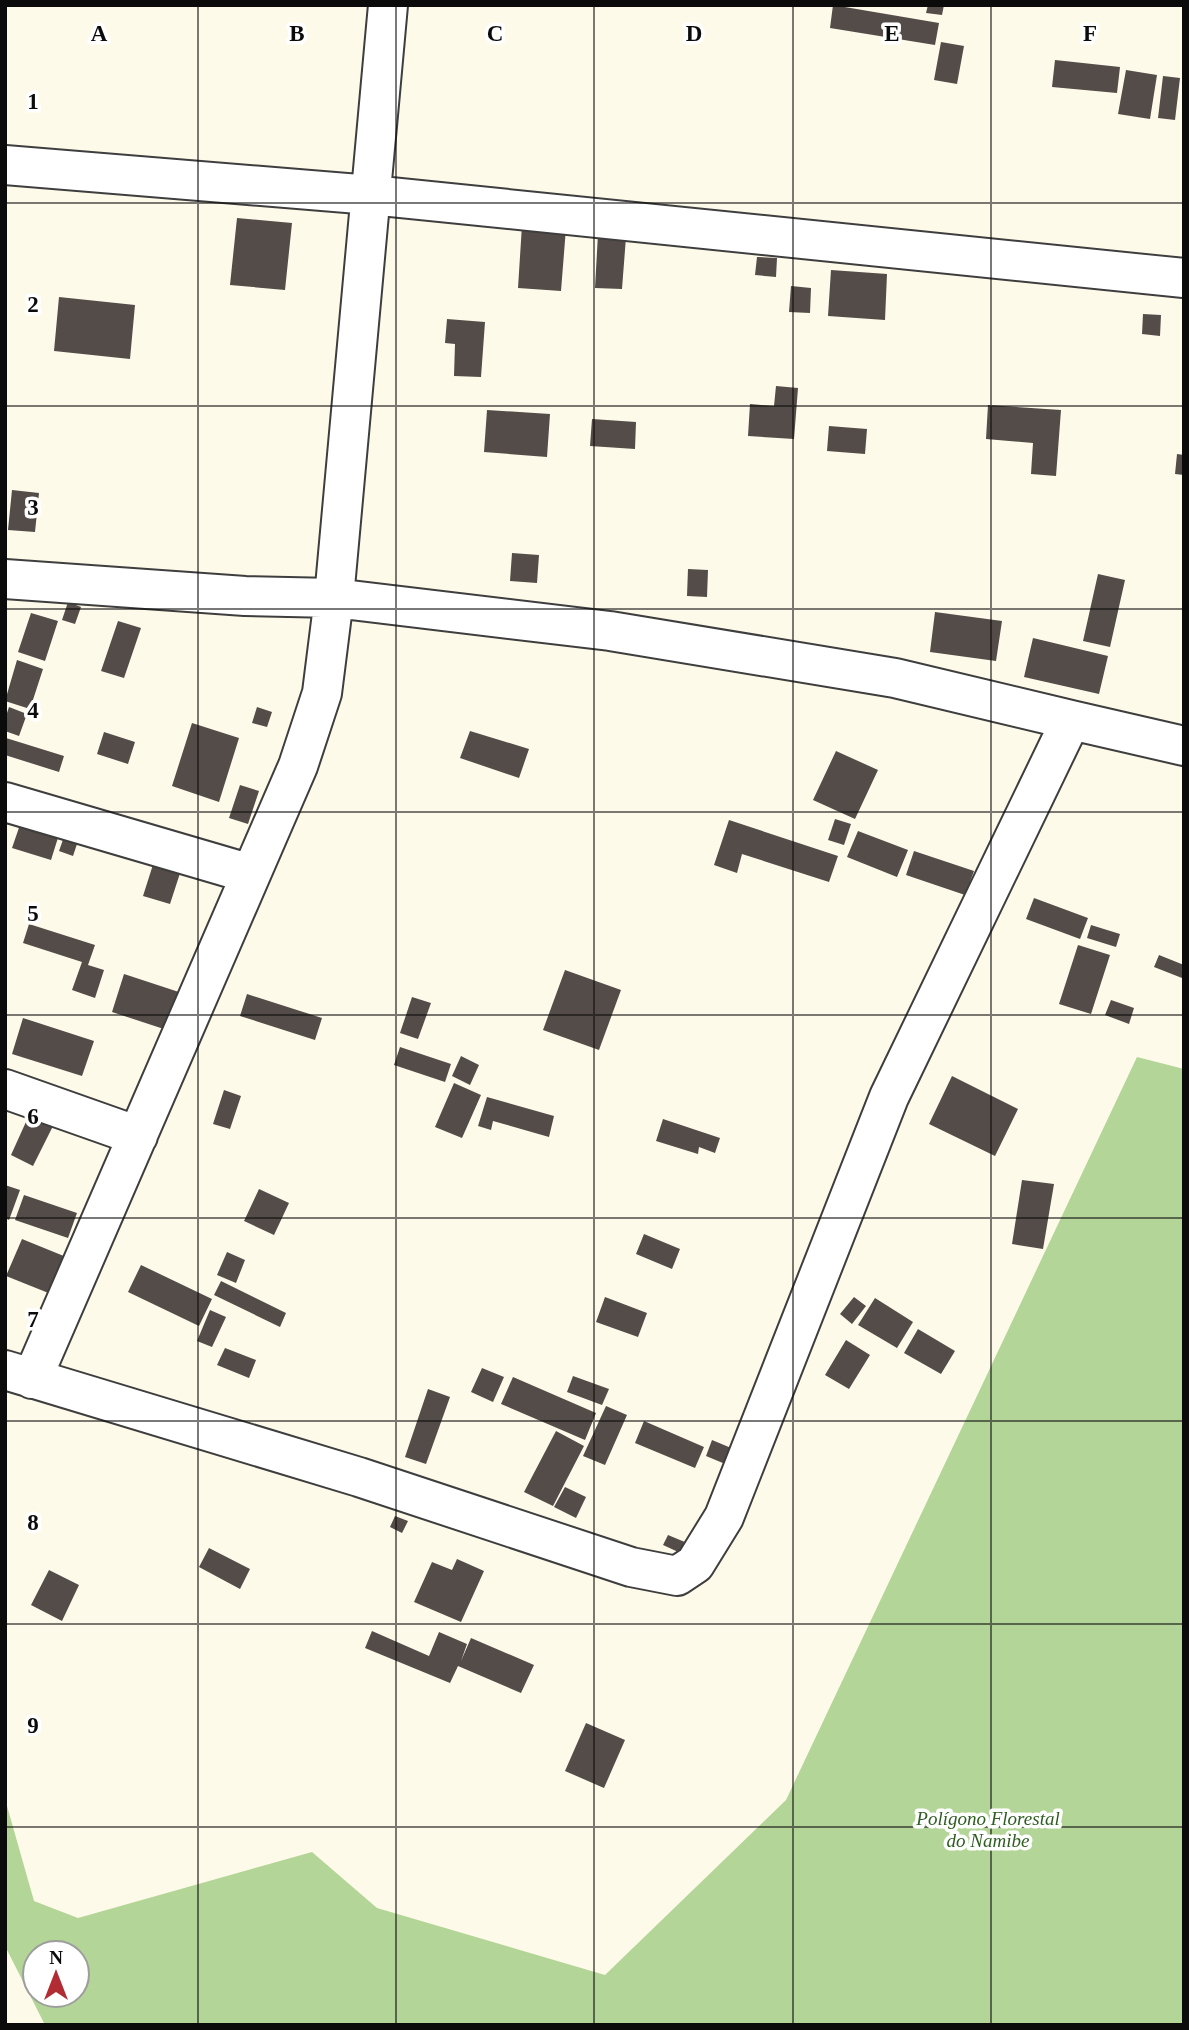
<svg xmlns="http://www.w3.org/2000/svg" width="1189" height="2030" font-family="'Times New Roman',serif">
  <style>
    .forest { fill: #b3d597; fill-rule: evenodd }
    .building { fill: #534c48 }
    .lines { fill: none; stroke-linecap: round; stroke-linejoin: round }
    .minor-casing { stroke: #3e3e3e; stroke-width: 42 }
    .minor { stroke: #fff; stroke-width: 38 }
    .grid { fill: none; stroke: #0b0b0b; stroke-width: 2; stroke-opacity: 0.55 }
    .labels { text-anchor: middle; stroke-width: 7; stroke-linejoin: round; paint-order: stroke }
    .park-label { font-size: 19px; font-style: italic; fill: #2d5e20; stroke: #fff }
    .grid-label { font-size: 23px; text-anchor: middle; font-weight: bold; fill: #0b0b0b; stroke: #fff; stroke-width: 7; stroke-linejoin: round; paint-order: stroke }
  </style>
  <rect width="100%" height="100%" fill="#fefaea"/>
  <path class="forest" d="M 1137,1057 L 1184,1069 L 1184,2025 L 45,2025 L 5,1946 L 5,1799 L 34,1901 L 78,1918 L 312,1852 L 377,1908 L 605,1975 L 786,1800 ZM 35,1953 L 77,1953 L 77,1995 L 35,1995 Z"/>
  <path class="building" d="M 833,5 L 939,23 L 935,45 L 830,28 Z
    M 928,5 L 944,5 L 942,15 L 926,13 Z
    M 941,42 L 964,46 L 957,84 L 934,80 Z
    M 1055,60 L 1120,67 L 1117,93 L 1052,87 Z
    M 1126,70 L 1157,75 L 1150,119 L 1118,114 Z
    M 1163,76 L 1180,78 L 1175,120 L 1158,118 Z
    M 237,218 L 292,223 L 285,290 L 230,285 Z
    M 522,225 L 566,228 L 561,291 L 518,288 Z
    M 598,234 L 626,237 L 622,289 L 595,288 Z
    M 757,257 L 777,258 L 776,277 L 755,275 Z
    M 831,270 L 887,274 L 885,320 L 828,316 Z
    M 791,286 L 811,288 L 810,313 L 789,312 Z
    M 59,297 L 135,305 L 130,359 L 54,351 Z
    M 1143,314 L 1161,315 L 1160,336 L 1142,334 Z
    M 447,319 L 485,322 L 481,377 L 454,376 L 455,344 L 445,343 Z
    M 776,386 L 798,388 L 794,439 L 748,436 L 750,404 L 774,406 Z
    M 988,405 L 1061,410 L 1056,476 L 1031,474 L 1033,443 L 986,439 Z
    M 487,410 L 550,414 L 547,457 L 484,452 Z
    M 592,419 L 636,422 L 635,449 L 590,446 Z
    M 829,426 L 867,429 L 865,454 L 827,451 Z
    M 1177,454 L 1184,455 L 1184,475 L 1175,474 Z
    M 12,490 L 39,493 L 35,532 L 8,530 Z
    M 512,553 L 539,555 L 537,583 L 510,581 Z
    M 688,569 L 708,570 L 707,597 L 687,596 Z
    M 1098,574 L 1125,580 L 1110,647 L 1083,641 Z
    M 68,602 L 81,607 L 75,624 L 62,620 Z
    M 935,612 L 1002,621 L 996,661 L 930,652 Z
    M 31,613 L 58,621 L 45,661 L 18,652 Z
    M 118,621 L 141,628 L 124,678 L 101,671 Z
    M 1033,638 L 1108,656 L 1099,694 L 1024,677 Z
    M 17,660 L 43,669 L 30,709 L 5,701 Z
    M 9,707 L 27,714 L 19,736 L 5,731 L 5,719 Z
    M 257,707 L 272,712 L 267,727 L 252,723 Z
    M 192,723 L 239,738 L 219,802 L 172,786 Z
    M 470,731 L 529,749 L 519,778 L 460,758 Z
    M 104,732 L 135,742 L 128,764 L 97,754 Z
    M 6,738 L 64,756 L 59,772 L 5,755 Z
    M 836,751 L 878,770 L 855,819 L 813,800 Z
    M 240,785 L 259,791 L 248,824 L 229,818 Z
    M 24,813 L 62,825 L 51,860 L 12,848 Z
    M 835,819 L 851,824 L 844,845 L 828,840 Z
    M 729,820 L 838,856 L 829,882 L 742,854 L 737,873 L 714,865 Z
    M 66,831 L 80,835 L 73,856 L 59,851 Z
    M 858,831 L 908,850 L 897,877 L 847,857 Z
    M 914,851 L 974,871 L 965,895 L 906,875 Z
    M 157,852 L 184,861 L 170,904 L 143,896 Z
    M 1034,898 L 1088,918 L 1080,939 L 1026,919 Z
    M 29,924 L 95,945 L 88,965 L 104,970 L 95,998 L 72,990 L 82,962 L 23,943 Z
    M 1091,925 L 1120,934 L 1116,947 L 1087,938 Z
    M 1078,945 L 1110,955 L 1091,1014 L 1059,1004 Z
    M 1159,955 L 1184,965 L 1182,978 L 1154,967 Z
    M 565,970 L 621,990 L 599,1050 L 543,1030 Z
    M 124,974 L 188,995 L 176,1033 L 112,1012 Z
    M 247,994 L 322,1018 L 315,1040 L 240,1016 Z
    M 412,997 L 431,1003 L 418,1039 L 400,1033 Z
    M 1111,1000 L 1134,1008 L 1129,1024 L 1105,1015 Z
    M 23,1018 L 94,1041 L 82,1076 L 12,1054 Z
    M 400,1047 L 451,1064 L 445,1082 L 394,1065 Z
    M 461,1056 L 479,1065 L 470,1085 L 452,1076 Z
    M 952,1076 L 1018,1109 L 995,1156 L 929,1124 Z
    M 454,1083 L 481,1095 L 462,1138 L 435,1127 Z
    M 224,1090 L 241,1096 L 230,1129 L 213,1124 Z
    M 487,1097 L 554,1116 L 549,1137 L 493,1121 L 491,1130 L 478,1126 Z
    M 30,1113 L 54,1124 L 33,1166 L 11,1155 Z
    M 663,1119 L 720,1138 L 715,1153 L 699,1147 L 698,1154 L 656,1141 Z
    M 1022,1180 L 1054,1184 L 1043,1249 L 1012,1244 Z
    M 5,1185 L 20,1190 L 9,1220 L 5,1218 Z
    M 259,1189 L 289,1203 L 274,1235 L 244,1221 Z
    M 24,1195 L 77,1213 L 68,1238 L 15,1220 Z
    M 644,1234 L 680,1249 L 672,1269 L 636,1254 Z
    M 22,1239 L 76,1261 L 61,1298 L 6,1276 Z
    M 227,1252 L 245,1260 L 236,1283 L 217,1275 Z
    M 141,1265 L 212,1299 L 199,1326 L 128,1292 Z
    M 221,1281 L 286,1313 L 280,1327 L 214,1295 Z
    M 605,1297 L 647,1313 L 638,1337 L 596,1322 Z
    M 854,1297 L 866,1306 L 852,1324 L 840,1314 Z
    M 875,1298 L 913,1322 L 897,1348 L 858,1325 Z
    M 210,1310 L 226,1317 L 212,1347 L 197,1341 Z
    M 918,1329 L 955,1351 L 941,1374 L 904,1353 Z
    M 846,1340 L 870,1355 L 849,1389 L 825,1375 Z
    M 225,1348 L 256,1360 L 249,1378 L 217,1365 Z
    M 482,1368 L 504,1377 L 493,1402 L 471,1392 Z
    M 573,1376 L 609,1389 L 602,1405 L 567,1392 Z
    M 513,1377 L 596,1413 L 585,1440 L 501,1404 Z
    M 428,1389 L 450,1397 L 426,1464 L 405,1457 Z
    M 606,1406 L 627,1415 L 605,1465 L 583,1456 Z
    M 644,1421 L 704,1447 L 695,1468 L 635,1443 Z
    M 556,1431 L 584,1446 L 553,1506 L 524,1492 Z
    M 712,1440 L 736,1450 L 730,1466 L 706,1456 Z
    M 565,1487 L 586,1497 L 576,1518 L 554,1507 Z
    M 395,1516 L 408,1521 L 402,1533 L 390,1527 Z
    M 668,1535 L 692,1545 L 687,1556 L 663,1545 Z
    M 209,1548 L 250,1569 L 240,1589 L 199,1567 Z
    M 457,1559 L 484,1571 L 461,1622 L 414,1602 L 432,1562 L 452,1570 Z
    M 49,1570 L 79,1585 L 62,1621 L 31,1605 Z
    M 372,1631 L 429,1656 L 439,1632 L 467,1644 L 461,1661 L 471,1638 L 534,1665 L 521,1693 L 458,1666 L 450,1683 L 365,1648 Z
    M 586,1723 L 625,1740 L 604,1788 L 565,1771 Z"/>
  <g class="lines">
    <defs>
      <path id="minor" d="M 5,165 L 371,195 L 1184,278
        M 5,579 L 245,596 L 334,598 L 610,631 L 895,678 L 1071,720
        M 5,802 L 251,874
        M 5,1089 L 138,1136
        M 5,1370 L 359,1477 L 631,1567 L 677,1576 L 695,1564 L 724,1517 L 889,1097 L 1071,720 L 1184,746
        M 32,1379 L 298,766 L 322,693 L 334,598 L 388,5"/>
    </defs>
    <use href="#minor" class="minor-casing"/>
    <use href="#minor" class="minor"/>
  </g>
  <path class="grid" d="M 198,5 L 198,2025M 396,5 L 396,2025M 594,5 L 594,2025M 793,5 L 793,2025M 991,5 L 991,2025M 5,203 L 1184,203M 5,406 L 1184,406M 5,609 L 1184,609M 5,812 L 1184,812M 5,1015 L 1184,1015M 5,1218 L 1184,1218M 5,1421 L 1184,1421M 5,1624 L 1184,1624M 5,1827 L 1184,1827"/>
  <g class="labels">
    <g class="park-label">
      <text x="988" y="1825">Polígono Florestal<tspan x="988" dy="22">do Namibe</tspan></text>
    </g>
  </g>
  <g class="grid-label">
    <text x="99" y="41">A</text>
    <text x="297" y="41">B</text>
    <text x="495" y="41">C</text>
    <text x="694" y="41">D</text>
    <text x="892" y="41">E</text>
    <text x="1090" y="41">F</text>
    <text x="33" y="109">1</text>
    <text x="33" y="312">2</text>
    <text x="33" y="515">3</text>
    <text x="33" y="718">4</text>
    <text x="33" y="921">5</text>
    <text x="33" y="1124">6</text>
    <text x="33" y="1327">7</text>
    <text x="33" y="1530">8</text>
    <text x="33" y="1733">9</text>
  </g>
  <rect width="1189" height="2030" fill="none" stroke="#0b0b0b" stroke-width="14"/>
  <g transform="translate(56 1974)"><circle r="33" fill="#ffffff" stroke="#9d9d9d" stroke-width="2"/>
  <path d="M0-5L12 26L0 18L-12 26Z" fill="#b22c34"/>
  <text y="-10" font-size="19" font-weight="bold" text-anchor="middle" fill="#0b0b0b">N</text>
  </g>
</svg>
